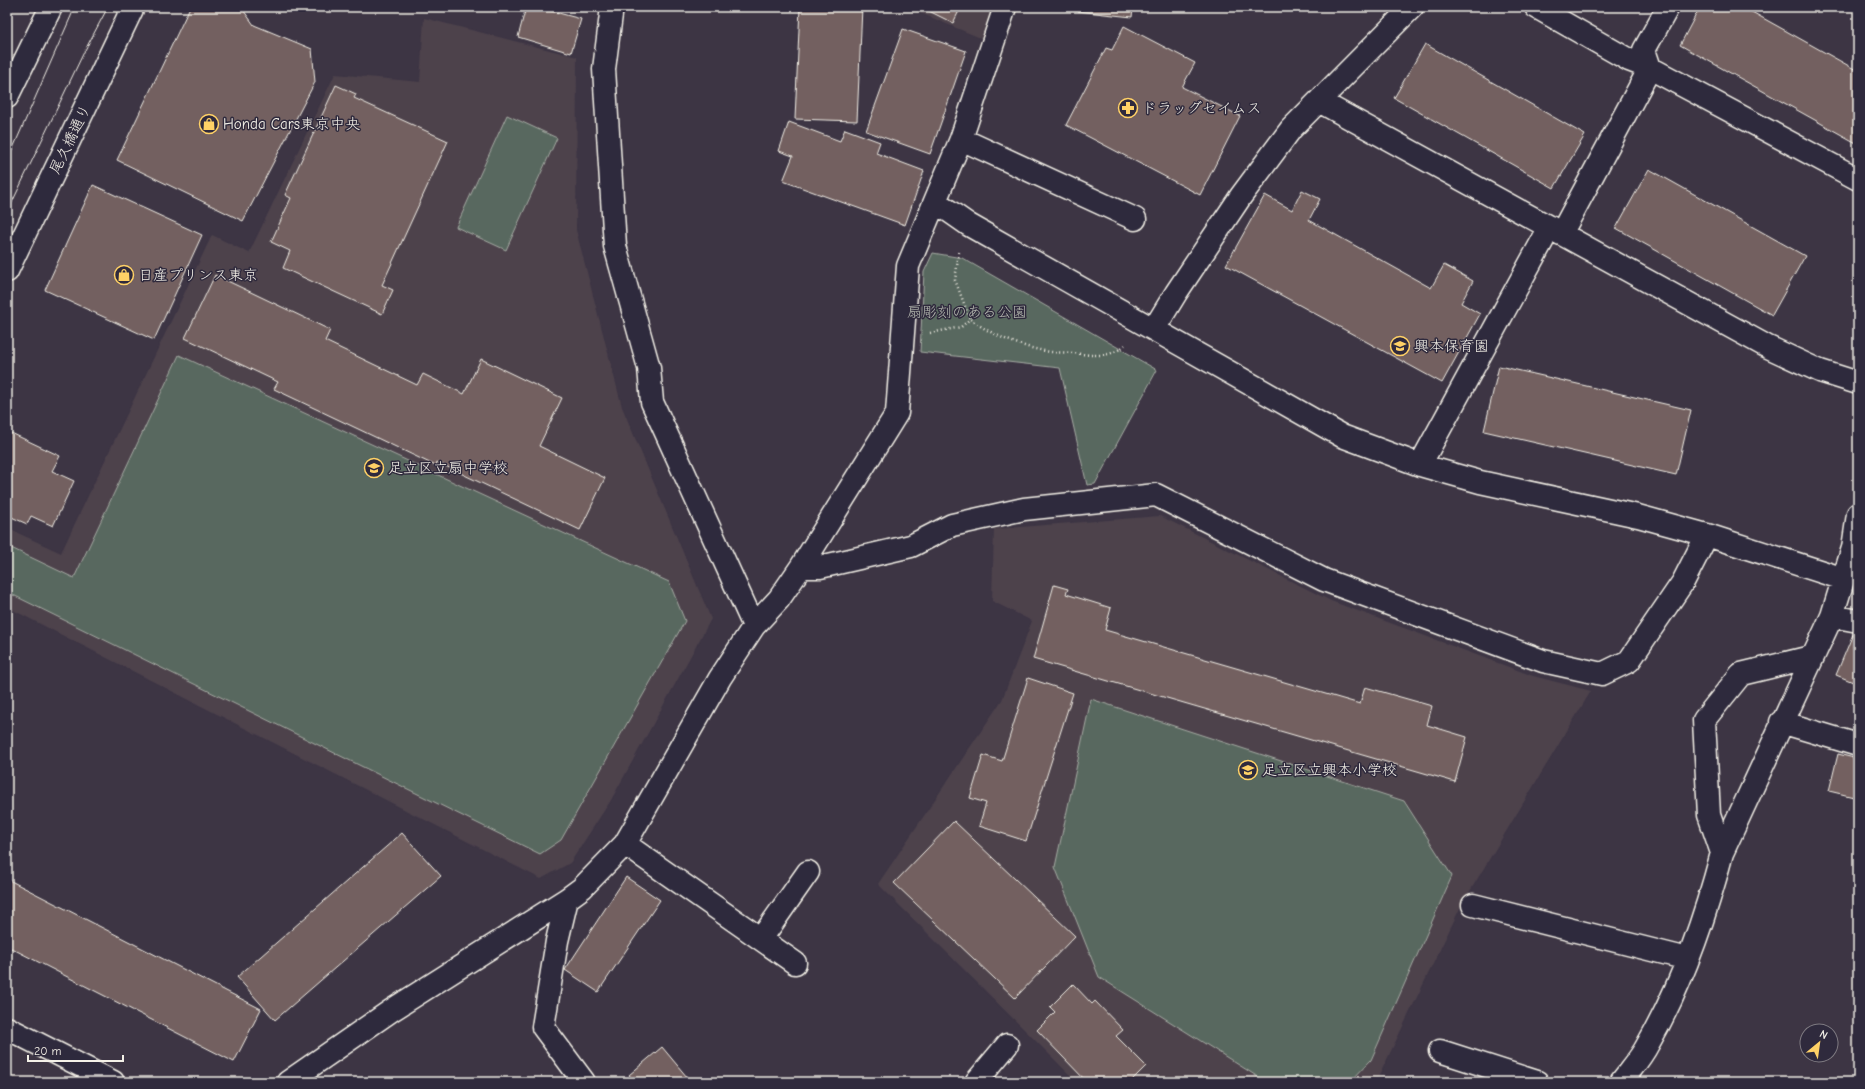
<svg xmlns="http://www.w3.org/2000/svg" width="1865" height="1089" font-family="'Comic Neue','Klee One',sans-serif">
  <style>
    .built { fill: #4d424c }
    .green { fill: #59685f; stroke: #a6aca4 }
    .building { fill: #736060; stroke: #f4f1e8 }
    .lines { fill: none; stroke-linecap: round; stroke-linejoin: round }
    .minor-casing { stroke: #f4f1e8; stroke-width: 25 }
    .major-casing { stroke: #f4f1e8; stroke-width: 25 }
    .path { stroke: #f4f1e8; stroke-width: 2.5; stroke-dasharray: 1 3; stroke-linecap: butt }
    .minor { stroke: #2f2a3d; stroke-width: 22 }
    .major { stroke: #2f2a3d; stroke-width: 22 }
    .tram { stroke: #f4f1e8; stroke-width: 1 }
    .labels { text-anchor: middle; stroke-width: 3; stroke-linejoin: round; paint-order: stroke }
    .poi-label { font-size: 15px; fill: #f4f1e8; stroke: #2f2a3d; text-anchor: start }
    .street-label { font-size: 15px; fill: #f4f1e8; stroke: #2f2a3d }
    .park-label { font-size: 15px; fill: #b6bab1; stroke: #2f2a3d }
  </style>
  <rect width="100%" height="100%" fill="#3d3544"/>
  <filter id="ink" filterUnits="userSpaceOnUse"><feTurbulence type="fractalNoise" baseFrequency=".025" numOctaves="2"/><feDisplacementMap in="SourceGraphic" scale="8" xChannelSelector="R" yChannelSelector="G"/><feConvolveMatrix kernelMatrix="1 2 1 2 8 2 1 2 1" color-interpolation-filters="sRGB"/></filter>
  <g filter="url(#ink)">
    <path class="built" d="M 906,7 L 994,7 L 983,39 Z
      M 424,18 L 577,57 L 576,230 L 622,407 L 711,619 L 611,800 L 570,863 L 541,879 L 7,607 L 7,528 L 61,553 L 212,235 L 249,253 L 335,74 L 420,82 Z
      M 1160,516 L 1331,601 L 1533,676 L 1591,691 L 1461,906 L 1376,1082 L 1077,1082 L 878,884 L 1002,700 L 1032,621 L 992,601 L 994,529 Z"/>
    <path class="green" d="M 507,115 L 557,138 L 506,250 L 456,227 Z
      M 933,253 L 962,258 L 1157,370 L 1095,484 L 1087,485 L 1060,368 L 920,352 L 924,272 Z
      M 179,355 L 669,582 L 685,621 L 561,840 L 540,854 L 7,592 L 7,546 L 74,578 Z
      M 1091,699 L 1404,801 L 1452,876 L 1371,1060 L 1350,1082 L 1266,1082 L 1099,977 L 1055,867 Z"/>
    <path class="building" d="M 190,7 L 241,7 L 254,25 L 312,49 L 315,82 L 243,221 L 117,160 Z
      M 526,7 L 536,7 L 581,19 L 571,53 L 518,37 Z
      M 800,7 L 862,7 L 857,121 L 795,119 Z
      M 921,7 L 961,7 L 953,23 Z
      M 1040,7 L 1133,7 L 1132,17 Z
      M 1700,7 L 1743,7 L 1858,71 L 1858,144 L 1680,45 Z
      M 1124,26 L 1195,63 L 1182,87 L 1240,116 L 1200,195 L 1066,125 L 1106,48 L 1112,50 Z
      M 903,29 L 966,51 L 930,154 L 866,131 Z
      M 1425,44 L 1585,135 L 1554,188 L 1394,98 Z
      M 336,85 L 356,94 L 354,98 L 448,141 L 382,285 L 393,290 L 382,314 L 283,268 L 290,251 L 271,242 L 291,198 L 285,195 Z
      M 789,122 L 840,141 L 845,129 L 880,142 L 876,153 L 924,171 L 905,225 L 783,181 L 793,156 L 779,151 Z
      M 1649,169 L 1805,256 L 1772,315 L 1616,228 Z
      M 93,185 L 202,235 L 154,340 L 45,290 Z
      M 1302,190 L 1320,199 L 1309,220 L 1431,288 L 1444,265 L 1473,281 L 1461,303 L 1480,314 L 1442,383 L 1226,265 L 1265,195 L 1292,210 Z
      M 215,275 L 330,330 L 325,341 L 417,385 L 423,374 L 464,394 L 481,359 L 562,398 L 539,446 L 605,478 L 580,530 L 437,462 L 436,466 L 274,389 L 278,382 L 185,338 Z
      M 1499,366 L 1691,410 L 1676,475 L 1484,431 Z
      M 7,431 L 60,456 L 52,471 L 74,481 L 53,526 L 31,516 L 27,524 L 7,515 Z
      M 1054,585 L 1068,589 L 1066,594 L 1111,608 L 1105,630 L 1360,704 L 1365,687 L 1432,706 L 1427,725 L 1467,737 L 1455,782 L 1033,659 Z
      M 1856,627 L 1858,628 L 1858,684 L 1836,675 Z
      M 1028,678 L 1073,693 L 1026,841 L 979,826 L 986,803 L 970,798 L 983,755 L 1002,761 Z
      M 1838,754 L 1858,759 L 1858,798 L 1829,791 Z
      M 954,821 L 1075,936 L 1015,998 L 894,883 Z
      M 402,833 L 441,876 L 275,1020 L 237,977 Z
      M 626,877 L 660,900 L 598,992 L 565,970 Z
      M 7,879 L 261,1009 L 234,1062 L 7,946 Z
      M 1073,984 L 1092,1004 L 1095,1001 L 1123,1030 L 1116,1036 L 1146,1066 L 1130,1082 L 1087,1082 L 1037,1030 L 1055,1012 L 1050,1007 Z
      M 662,1047 L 687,1077 L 680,1082 L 630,1082 L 633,1080 L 629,1075 Z"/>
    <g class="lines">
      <defs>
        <path id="minor" d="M 612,7 L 604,69 L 615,246 L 649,368 L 652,402 L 754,626
          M 1536,7 L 1629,60 L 1650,68 L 1858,179
          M 1319,101 L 1766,346 L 1820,371 L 1858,383
          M 961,139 L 1135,219
          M 936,202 L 969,225 L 1342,436 L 1420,465 L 1480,482 L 1638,516 L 1707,535 L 1844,579
          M 1561,234 L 1650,68 L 1644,50 L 1668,7
          M 1154,329 L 1176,293 L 1241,196 L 1291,129 L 1412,7
          M 1420,465 L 1550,227
          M 801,567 L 820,567 L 911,546 L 952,525 L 1024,509 L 1156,495 L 1324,580 L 1543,661 L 1602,674 L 1629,661 L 1683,582 L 1707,535
          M 1832,616 L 1858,621
          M 1781,722 L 1858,745
          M 625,844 L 795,963
          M 1722,853 L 1709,815 L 1704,720 L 1741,674 L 1811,657
          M 567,899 L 557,941 L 543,1027 L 584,1082
          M 1473,905 L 1688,959
          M 761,939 L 808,872
          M 7,1028 L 113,1082
          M 1440,1051 L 1537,1082
          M 288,1082 L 392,1010 L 567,899 L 582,888 L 625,844 L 720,678 L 754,626 L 779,599 L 801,567 L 897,413 L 908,266 L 961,139 L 1005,7
          M 976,1082 L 1007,1045
          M 1621,1082 C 1630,1070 1641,1058 1648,1044 C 1682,985 1705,918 1722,853 L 1832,616 L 1853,548 L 1858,514"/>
        <path id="major" d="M 7,97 L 51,7
          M 7,271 L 133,7"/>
      </defs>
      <use href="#minor" class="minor-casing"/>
      <use href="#major" class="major-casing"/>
      <path class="path" d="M 959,252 L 955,280 L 970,319
        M 930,333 L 961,327 L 970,319 C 992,335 1018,346 1045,351 C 1054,353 1064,352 1073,353 C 1091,355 1110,359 1125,345"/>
      <use href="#minor" class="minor"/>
      <use href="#major" class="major"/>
      <path class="tram" d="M 7,162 L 75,7
        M 7,213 L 84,52 L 108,7"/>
    </g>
  </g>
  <defs>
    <symbol id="pharmacy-ring" viewBox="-11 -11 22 22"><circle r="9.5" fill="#2f2a3d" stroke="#ffd166" stroke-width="1.5"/><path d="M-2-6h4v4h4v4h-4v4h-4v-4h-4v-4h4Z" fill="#ffd166"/></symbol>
    <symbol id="shop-ring" viewBox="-11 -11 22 22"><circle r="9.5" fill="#2f2a3d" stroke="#ffd166" stroke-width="1.5"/><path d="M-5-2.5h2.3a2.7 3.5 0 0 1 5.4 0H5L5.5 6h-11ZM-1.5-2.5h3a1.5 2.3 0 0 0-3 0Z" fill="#ffd166"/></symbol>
    <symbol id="school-ring" viewBox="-11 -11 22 22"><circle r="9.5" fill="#2f2a3d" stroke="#ffd166" stroke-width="1.5"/><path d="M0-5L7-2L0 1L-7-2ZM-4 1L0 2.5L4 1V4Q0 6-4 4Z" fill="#ffd166"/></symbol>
  </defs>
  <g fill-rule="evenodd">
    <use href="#pharmacy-ring" x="1117" y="97" width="22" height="22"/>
    <use href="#shop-ring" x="198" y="113" width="22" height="22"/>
    <use href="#shop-ring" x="113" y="264" width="22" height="22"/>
    <use href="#school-ring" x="1389" y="335" width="22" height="22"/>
    <use href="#school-ring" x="363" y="457" width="22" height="22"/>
    <use href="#school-ring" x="1237" y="759" width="22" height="22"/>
  </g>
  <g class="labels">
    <g class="poi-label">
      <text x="1142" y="113">ドラッグセイムス</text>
      <text x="223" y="129">Honda Cars東京中央</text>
      <text x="138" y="280">日産プリンス東京</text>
      <text x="1414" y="351">興本保育園</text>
      <text x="388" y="473">足立区立扇中学校</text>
      <text x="1262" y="775">足立区立興本小学校</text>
    </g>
    <g class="street-label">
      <text transform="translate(70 139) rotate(-64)" y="5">尾久橋通り</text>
    </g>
    <g class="park-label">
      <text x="967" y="317">扇彫刻のある公園</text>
    </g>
  </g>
  <rect width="1865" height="1089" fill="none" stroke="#2f2a3d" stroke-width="24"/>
  <rect x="12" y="12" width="1841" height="1065" fill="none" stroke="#f4f1e8" stroke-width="1.5" filter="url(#ink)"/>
  <g transform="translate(1819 1043) rotate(29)"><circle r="19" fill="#2f2a3d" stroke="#7e7a81"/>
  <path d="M0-3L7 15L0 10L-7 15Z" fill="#ffd166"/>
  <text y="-6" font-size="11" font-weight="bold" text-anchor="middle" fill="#f4f1e8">N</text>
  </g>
  <path d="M28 1055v6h95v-6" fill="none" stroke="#f4f1e8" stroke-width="2"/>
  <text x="34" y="1055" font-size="12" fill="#f4f1e8" stroke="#2f2a3d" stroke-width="3" paint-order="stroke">20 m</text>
</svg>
